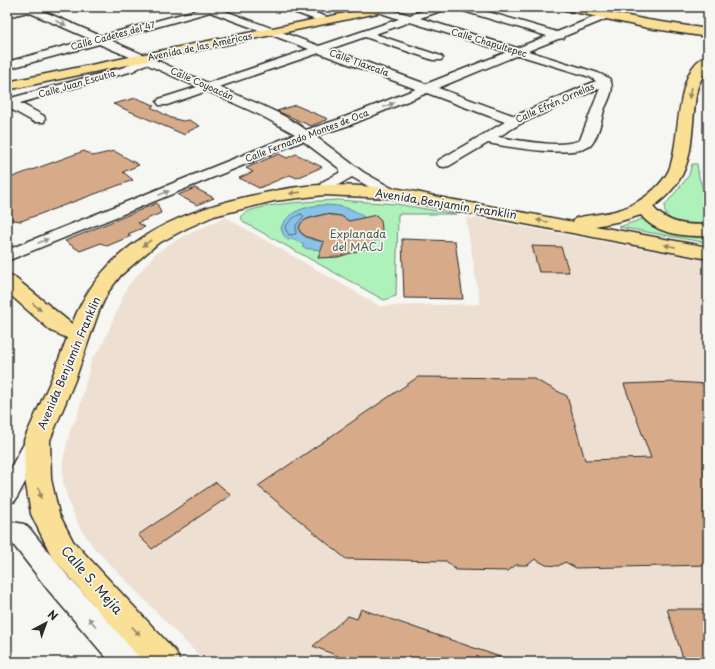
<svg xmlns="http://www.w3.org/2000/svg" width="715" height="669" font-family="'Playpen Sans',sans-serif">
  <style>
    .built { fill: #ede0d2 }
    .green { fill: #aef1bb; stroke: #6c8e73 }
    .water { fill: #89c2e8; stroke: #63869c; fill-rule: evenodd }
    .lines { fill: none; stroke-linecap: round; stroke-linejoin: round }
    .shore { stroke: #516777; stroke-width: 1 }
    .building { fill: #d7ab89; stroke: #2b2b2b }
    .minor-casing { stroke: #2b2b2b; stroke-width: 3 }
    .major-casing { stroke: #2b2b2b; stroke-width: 3 }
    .minor { fill: #f6f6f2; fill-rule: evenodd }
    .major { fill: #fadf96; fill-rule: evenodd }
    .oneway { fill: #90908e }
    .oneway2 { fill: #928560 }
    .labels { text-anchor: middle; stroke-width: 3.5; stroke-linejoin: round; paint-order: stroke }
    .far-street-label { font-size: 9px; fill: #2b2b2b; stroke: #f6f6f2 }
    .street-label { font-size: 11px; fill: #2b2b2b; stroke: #f6f6f2 }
    .park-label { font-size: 11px; fill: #4c5c4f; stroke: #f6f6f2 }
    .near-street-label { font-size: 13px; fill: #2b2b2b; stroke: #f6f6f2 }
  </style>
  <rect width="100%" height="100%" fill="#f6f6f2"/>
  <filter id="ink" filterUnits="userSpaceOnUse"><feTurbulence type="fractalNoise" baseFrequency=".025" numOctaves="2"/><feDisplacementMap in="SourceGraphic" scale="8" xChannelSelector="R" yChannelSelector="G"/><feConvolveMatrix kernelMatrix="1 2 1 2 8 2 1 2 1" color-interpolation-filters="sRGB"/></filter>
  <g filter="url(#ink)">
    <path class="built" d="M 225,217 L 380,306 L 480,304 L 466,218 L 481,219 L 708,261 L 708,662 L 205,662 L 94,548 L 80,528 L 70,506 L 63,482 L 63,460 L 71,427 L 77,418 L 92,358 L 101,348 L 127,287 L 156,253 L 174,241 Z"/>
    <path class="green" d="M 692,164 L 697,164 L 699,178 L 708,200 L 708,225 C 695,226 660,225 665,205 L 684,182 L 689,175 Z
      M 338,200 L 396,204 L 456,214 L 398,214 L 396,296 L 384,300 L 245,223 L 240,217 C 249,203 320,201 338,200 Z
      M 645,218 C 665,229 685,239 708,237 L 708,243 L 619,227 Z"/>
    <path class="water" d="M 321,205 C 337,205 353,207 365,218 L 328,250 L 309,249 L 302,247 L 304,245 L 292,238 L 288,240 L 283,234 L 281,228 C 288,211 305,207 321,205 ZM 325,214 L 341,216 L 329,241 C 318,242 307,240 300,232 L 307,219 Z"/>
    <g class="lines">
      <path class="shore" d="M 301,214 L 304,216 L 296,225 L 296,234 L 289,235 L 285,228 C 289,221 294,217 301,214 Z"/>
    </g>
    <path class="building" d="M 136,98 L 154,105 L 151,107 L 171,118 L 183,121 L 189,120 L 200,126 L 187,132 L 185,135 L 113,104 Z
      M 295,105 L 328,119 L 311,126 L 277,111 Z
      M 84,151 L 93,156 L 114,151 L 139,165 L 123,172 L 133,180 L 21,221 L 7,219 L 7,179 Z
      M 279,154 L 287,158 L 296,154 L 322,167 L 297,178 L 290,175 L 259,188 L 239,178 L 253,172 L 246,168 Z
      M 195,188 L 214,198 L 197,205 L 178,195 Z
      M 157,203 L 161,213 L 138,223 L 145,227 L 128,234 L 131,236 L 107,246 L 101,243 L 80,251 L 65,241 Z
      M 325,214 L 341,216 L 349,221 L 376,215 L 381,220 L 382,230 L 378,239 L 364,249 L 338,257 L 318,258 L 324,242 L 307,237 L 300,232 L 299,228 L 301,223 L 307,219 Z
      M 402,239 L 455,241 L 463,299 L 404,298 Z
      M 532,246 L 561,247 L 569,272 L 539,272 Z
      M 418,377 L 532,378 L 567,396 L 585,460 L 651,458 L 624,384 L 675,382 L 708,384 L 708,565 L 576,568 L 565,562 L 558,566 L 546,565 L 535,559 L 528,565 L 516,565 L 508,571 L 456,570 L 446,561 L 346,559 L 258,486 Z
      M 216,482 L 231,495 L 152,549 L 138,535 Z
      M 361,609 L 509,660 L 508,662 L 336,662 L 338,656 L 313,646 L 348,616 L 357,619 Z
      M 667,609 L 708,609 L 708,657 L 683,658 Z"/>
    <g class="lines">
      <defs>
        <path id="minor" d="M 20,7 L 40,7 L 38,9 L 101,36 L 200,9 L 199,7 L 223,7 L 220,9 L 319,46 L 399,19 L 369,9 L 367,7 L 382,7 L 410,15 L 434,7 L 449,7 L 447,9 L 420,18 L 517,48 L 547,36 L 457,9 L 455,7 L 471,7 L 557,32 L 607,12 L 611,13 L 612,15 L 611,17 L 565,36 L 564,38 L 558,39 L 528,51 L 598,73 L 609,78 C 616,88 608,101 604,110 C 602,119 597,139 591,145 C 575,159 508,147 488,143 L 449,166 L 444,167 L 439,166 L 437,163 L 439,160 L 505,122 L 427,93 L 350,125 L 315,136 L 363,172 L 395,190 L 398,193 L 395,196 L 390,198 L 385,196 L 352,177 L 333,188 L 329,193 L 324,194 L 319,193 L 317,190 L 322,182 L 339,173 L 340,169 L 303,141 L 7,261 L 7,250 L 295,134 L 260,115 L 207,91 L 167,105 L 159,105 L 157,102 L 159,99 L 197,87 L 146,64 L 133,71 L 20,103 L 44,116 L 45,119 L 44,122 L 34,122 L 7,107 L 7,97 L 11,98 L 125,67 L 137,60 L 99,44 L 7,69 L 7,62 L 90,39 L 28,12 L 7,17 L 7,11 ZM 210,12 L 309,49 L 208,83 L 110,40 ZM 410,22 L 507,52 L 426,84 L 330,49 L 365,37 L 433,60 L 441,60 L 443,58 L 441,56 L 375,34 ZM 319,53 L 416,89 L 340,119 L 306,130 C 280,111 248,100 219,87 ZM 518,55 L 590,77 L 596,81 L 515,116 L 438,88 ZM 600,88 L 580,140 C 560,149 520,140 498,137 L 520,124 Z
          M 283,7 L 298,7 L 330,18 L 331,20 L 326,23 L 322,22 L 285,9 Z
          M 37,432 L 45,435 L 48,440 L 15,501 L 7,504 L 7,474 L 29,435 Z
          M 7,521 L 24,524 L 30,529 L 67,575 L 137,653 L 141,662 L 110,662 L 49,591 L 12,543 L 7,539 Z"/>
        <path id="major" d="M 375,7 L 398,7 L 396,9 L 392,10 L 7,90 L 7,82 Z
          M 559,7 L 582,7 L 648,20 L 708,29 L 708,37 L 648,28 L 565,10 L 561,9 Z
          M 708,56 C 708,60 709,65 708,68 C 704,76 699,81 697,90 C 688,139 700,173 653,207 C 667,224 688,226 708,224 L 708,236 C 686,237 655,234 641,215 L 621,221 L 595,226 L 708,247 L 708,259 L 390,198 L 324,195 L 274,201 L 214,216 L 187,228 L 157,244 L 121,275 L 108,292 L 99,311 L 75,380 L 50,440 L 51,479 L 59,514 L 73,541 L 176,652 L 180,662 L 143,662 L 52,557 L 31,514 L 25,479 L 24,440 L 51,380 L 67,338 L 51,331 L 7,292 L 7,275 L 14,277 L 72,324 C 102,246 173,213 250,196 C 274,191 300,185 325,185 C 346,185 367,186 388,188 C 408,189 428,195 448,199 C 490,206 531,214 573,222 L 576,218 C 597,213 618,214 637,202 C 649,195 663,183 669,170 C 681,143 674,64 708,56 Z"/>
      </defs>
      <use href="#minor" class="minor-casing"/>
      <use href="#major" class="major-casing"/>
      <use href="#minor" class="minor"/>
      <use href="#major" class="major"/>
    </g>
    <defs><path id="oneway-solid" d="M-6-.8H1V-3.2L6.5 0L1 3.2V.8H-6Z"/></defs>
    <g class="oneway">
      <use href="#oneway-solid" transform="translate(61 23) rotate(24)"/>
      <use href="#oneway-solid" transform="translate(389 105) rotate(-22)"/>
      <use href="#oneway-solid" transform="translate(164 193) rotate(-22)"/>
      <use href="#oneway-solid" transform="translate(43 241) rotate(-22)"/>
      <use href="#oneway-solid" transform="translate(92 622) rotate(-131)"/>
    </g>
    <g class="oneway2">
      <use href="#oneway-solid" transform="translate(690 93) rotate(99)"/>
      <use href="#oneway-solid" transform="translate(295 193) rotate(174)"/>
      <use href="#oneway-solid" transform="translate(542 221) rotate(-169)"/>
      <use href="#oneway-solid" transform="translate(147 243) rotate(144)"/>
      <use href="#oneway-solid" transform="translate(670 246) rotate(-169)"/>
      <use href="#oneway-solid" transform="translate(37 307) rotate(40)"/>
      <use href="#oneway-solid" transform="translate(40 493) rotate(79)"/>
      <use href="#oneway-solid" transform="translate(136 631) rotate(48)"/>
    </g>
  </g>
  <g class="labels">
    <g class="far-street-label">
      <text transform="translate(113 36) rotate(-15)" y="3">Calle Cadetes del 47</text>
      <text transform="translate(489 43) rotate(17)" y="3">Calle Chapultepec</text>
      <text transform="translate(200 47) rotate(-12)" y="3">Avenida de las Américas</text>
      <text transform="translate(359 63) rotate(20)" y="3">Calle Tlaxcala</text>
      <text transform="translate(77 84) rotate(-16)" y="3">Calle Juan Escutia</text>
      <text transform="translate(202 84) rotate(24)" y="3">Calle Coyoacán</text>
      <text transform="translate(555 103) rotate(-24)" y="3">Calle Efrén Ornelas</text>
      <text transform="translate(307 136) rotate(-21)" y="3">Calle Fernando Montes de Oca</text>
    </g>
    <g class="street-label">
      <text transform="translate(446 204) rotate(9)" y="4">Avenida Benjamín Franklin</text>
      <text transform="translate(69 363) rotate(-67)" y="4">Avenida Benjamín Franklin</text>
    </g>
    <g class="park-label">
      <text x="358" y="238">Explanada<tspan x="358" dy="13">del MACJ</tspan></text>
    </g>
    <g class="near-street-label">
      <text transform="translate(92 580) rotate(49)" y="5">Calle S. Mejía</text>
    </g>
  </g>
  <rect width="715" height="669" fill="none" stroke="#f6f6f2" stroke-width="24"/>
  <rect x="12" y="12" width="691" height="645" fill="none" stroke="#2b2b2b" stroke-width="1.5" filter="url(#ink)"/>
  <g transform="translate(46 623) rotate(41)" stroke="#f6f6f2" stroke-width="3" paint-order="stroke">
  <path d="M0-3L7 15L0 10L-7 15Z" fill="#2b2b2b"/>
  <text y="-6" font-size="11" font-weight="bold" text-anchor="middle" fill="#2b2b2b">N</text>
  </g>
</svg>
